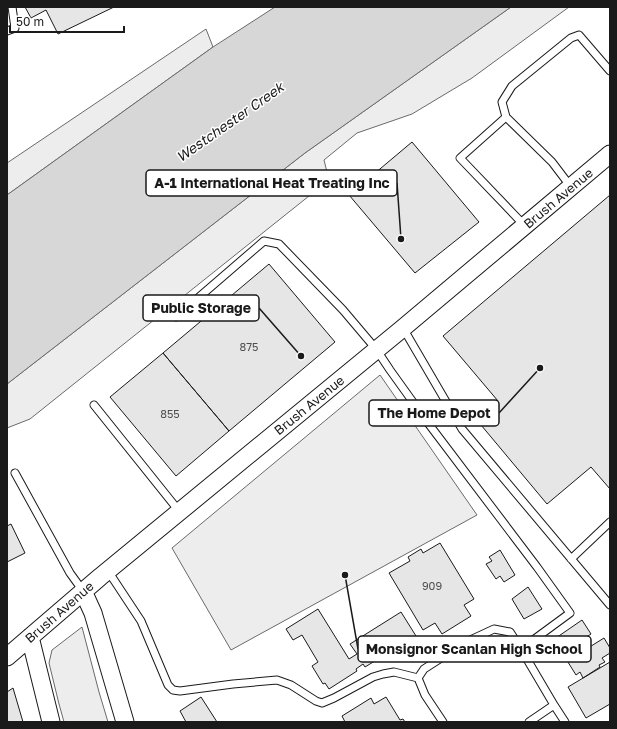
<svg xmlns="http://www.w3.org/2000/svg" width="617" height="729" font-family="'Golos Text',sans-serif">
  <style>
    .built { fill: #ededed; stroke: #6a6a6a }
    .water { fill: #d7d7d7; stroke: #6a6a6a }
    .building { fill: #e6e6e6; stroke: #1a1a1a }
    .lines { fill: none; stroke-linecap: round; stroke-linejoin: round }
    .service-casing { stroke: #1a1a1a; stroke-width: 9 }
    .tertiary-casing { stroke: #1a1a1a; stroke-width: 19 }
    .service { stroke: #fff; stroke-width: 7 }
    .tertiary { stroke: #fff; stroke-width: 17 }
    .labels { text-anchor: middle; stroke-width: 3; stroke-linejoin: round; paint-order: stroke }
    .number-label { font-size: 11px; fill: #4d4d4d }
    .street-label { font-size: 13px; fill: #1a1a1a; stroke: #fff }
    .water-label { font-size: 14px; font-style: italic; fill: #1a1a1a; stroke: #fff }
    .leader { fill: none; stroke: #1a1a1a; stroke-width: 1.5 }
    .callout-dot { fill: #1a1a1a; stroke: #fff; stroke-width: 1.5 }
    .callout { fill: #fff; stroke: #1a1a1a; stroke-width: 1.5 }
    .callout-label { font-size: 14px; text-anchor: middle; font-weight: bold; fill: #1a1a1a }
  </style>
  <rect width="100%" height="100%" fill="#fff"/>
  <path class="built" d="M 511,7 L 569,7 L 472,78 L 412,114 L 357,133 L 324,160 L 329,180 L 30,419 L 7,428 L 7,384 L 305,153 Z
    M 206,29 L 213,47 L 7,195 L 7,163 Z
    M 380,375 L 477,515 L 231,650 L 172,548 Z
    M 82,627 L 99,692 L 108,722 L 64,722 L 59,704 L 49,663 L 52,650 Z"/>
  <path class="water" d="M 275,7 L 511,7 L 305,153 L 7,384 L 7,195 L 213,47 Z"/>
  <path class="building" d="M 25,7 L 114,7 L 58,34 L 46,10 L 31,18 Z
    M 412,142 L 479,222 L 415,273 L 349,195 Z
    M 610,195 L 610,489 L 591,467 L 547,504 L 476,419 L 498,401 L 443,336 Z
    M 269,264 L 335,342 L 229,431 L 163,353 Z
    M 163,353 L 229,431 L 176,476 L 110,397 Z
    M 11,524 L 25,553 L 7,562 L 7,526 Z
    M 440,543 L 474,599 L 464,605 L 471,616 L 442,634 L 435,623 L 423,630 L 389,573 L 410,561 L 408,557 L 421,549 L 423,553 Z
    M 500,550 L 515,575 L 504,582 L 500,576 L 496,579 L 486,564 L 492,561 L 489,557 Z
    M 528,587 L 542,609 L 524,619 L 512,599 Z
    M 318,609 L 349,659 L 357,654 L 350,644 L 401,612 L 416,636 L 365,667 L 363,664 L 356,669 L 357,671 L 329,689 L 325,683 L 323,684 L 312,666 L 318,662 L 302,635 L 293,640 L 286,629 Z
    M 582,620 L 591,634 L 562,653 L 553,640 Z
    M 604,638 L 610,648 L 610,653 L 602,658 L 605,662 L 599,665 L 600,667 L 583,678 L 580,672 L 576,675 L 566,659 L 587,646 L 588,648 Z
    M 610,662 L 610,704 L 586,718 L 568,687 Z
    M 13,688 L 23,722 L 7,722 L 7,692 Z
    M 201,697 L 217,722 L 186,722 L 180,711 Z
    M 386,697 L 400,720 L 403,719 L 405,722 L 345,722 L 342,716 L 371,698 L 374,704 Z"/>
  <g class="lines">
    <defs>
      <path id="service" d="M 7,31 L 15,28 L 12,7
        M 506,117 L 460,158 L 525,226
        M 571,187 L 552,162 L 506,117 L 502,102 L 512,86 L 571,38 L 579,35 L 610,71
        M 176,317 L 264,241 L 279,244 L 343,310 L 376,349 L 390,370 L 428,423 L 537,567 L 570,613 L 521,649 L 554,705 L 529,722
        M 403,328 L 462,429 L 610,605
        M 94,405 L 179,511
        M 15,473 L 70,573 L 83,591
        M 571,559 L 610,522
        M 108,571 L 141,621 L 168,685 L 173,690 L 180,691 L 233,684 L 277,680 L 291,685 L 316,701 L 322,703 L 334,698 L 373,677 L 383,674 L 394,672 L 418,678
        M 554,705 L 565,722
        M 443,722 L 425,695 L 418,678 L 424,669 L 466,642 L 494,629 L 510,632 L 521,649"/>
      <path id="tertiary" d="M 83,591 L 93,613 L 125,722
        M 30,637 L 51,722
        M 7,657 L 100,577 L 403,328 L 610,154"/>
    </defs>
    <use href="#service" class="service-casing"/>
    <use href="#tertiary" class="tertiary-casing"/>
    <use href="#service" class="service"/>
    <use href="#tertiary" class="tertiary"/>
  </g>
  <g class="labels">
    <g class="number-label">
      <text x="249" y="351">875</text>
      <text x="170" y="418">855</text>
      <text x="432" y="590">909</text>
    </g>
    <g class="street-label">
      <text transform="translate(558 198) rotate(-40)" y="5">Brush Avenue</text>
      <text transform="translate(309 405) rotate(-39)" y="5">Brush Avenue</text>
      <text transform="translate(59 612) rotate(-41)" y="5">Brush Avenue</text>
    </g>
    <g class="water-label">
      <text transform="translate(230 122) rotate(-35)" y="5">Westchester Creek</text>
    </g>
  </g>
  <path class="leader" d="M401 239L397 183M301 356L259 308M540 368L499 413M345 575L358 649"/>
  <g class="callout-dot">
    <circle cx="401" cy="239" r="4"/>
    <circle cx="301" cy="356" r="4"/>
    <circle cx="540" cy="368" r="4"/>
    <circle cx="345" cy="575" r="4"/>
  </g>
  <g class="callout">
    <rect x="146" y="170" width="251" height="26" rx="4"/>
    <rect x="143" y="295" width="116" height="26" rx="4"/>
    <rect x="369" y="400" width="130" height="26" rx="4"/>
    <rect x="358" y="636" width="233" height="26" rx="4"/>
  </g>
  <g class="callout-label">
    <text x="272" y="188">A-1 International Heat Treating Inc</text>
    <text x="201" y="313">Public Storage</text>
    <text x="434" y="418">The Home Depot</text>
    <text x="474" y="654">Monsignor Scanlan High School</text>
  </g>
  <rect width="617" height="729" fill="none" stroke="#1a1a1a" stroke-width="16"/>
  <path d="M10 26v6h114v-6" fill="none" stroke="#1a1a1a" stroke-width="2"/>
  <text x="16" y="26" font-size="12" fill="#1a1a1a" stroke="#ffffff" stroke-width="3" paint-order="stroke">50 m</text>
</svg>
